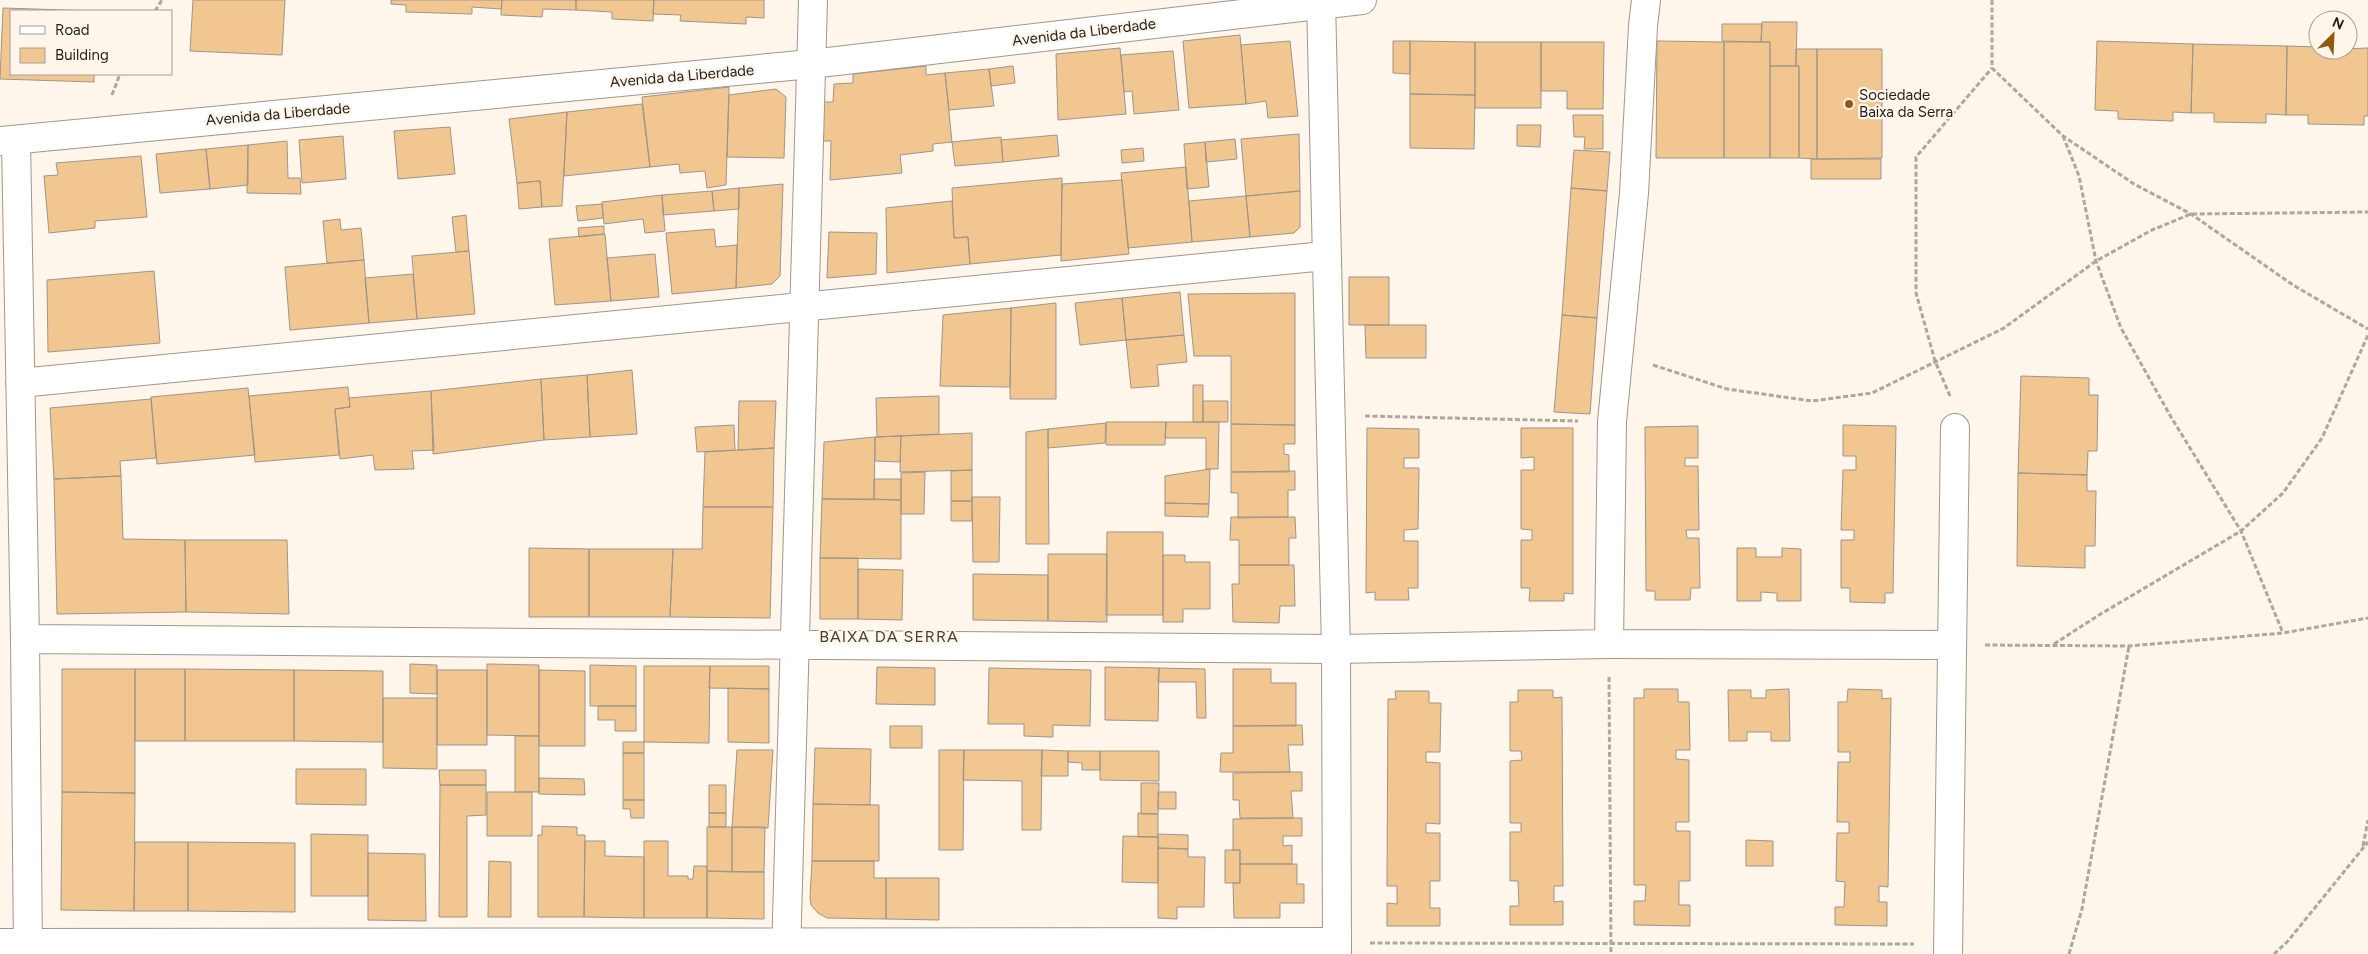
<svg xmlns="http://www.w3.org/2000/svg" width="2368" height="954" font-family="Figtree,sans-serif">
  <style>
    .building { fill: #f2c691; stroke: #9f9589 }
    .lines { fill: none; stroke-linecap: round; stroke-linejoin: round }
    .minor-casing { stroke: #a1978b; stroke-width: 30 }
    .path { stroke: #aea69f; stroke-width: 3; stroke-dasharray: 5 2.5; stroke-linecap: butt }
    .minor { stroke: #fff; stroke-width: 28 }
    .poi-dot { fill: #905b0e; stroke: #fef5eb; stroke-width: 2 }
    .labels { text-anchor: middle; stroke-width: 4.5; stroke-linejoin: round; paint-order: stroke }
    .street-label { font-size: 15px; fill: #231f1b; stroke: #fef5eb }
    .poi-label { font-size: 15px; fill: #231f1b; stroke: #fef5eb; text-anchor: start }
    .neighbourhood-label { font-size: 16px; letter-spacing: 1px; fill: #494036; stroke: #fef5eb }
  </style>
  <rect width="100%" height="100%" fill="#fef5eb"/>
  <path class="building" d="M 193,0 L 285,0 L 282,55 L 190,51 Z
    M 391,0 L 502,0 L 501,9 L 472,7 L 472,14 L 406,12 L 406,5 L 391,4 Z
    M 502,0 L 576,0 L 576,10 L 543,9 L 542,17 L 501,15 Z
    M 576,0 L 654,0 L 653,21 L 612,19 L 612,12 L 576,10 Z
    M 654,0 L 764,0 L 764,18 L 746,17 L 746,24 L 680,21 L 681,15 L 653,14 Z
    M 3,8 L 96,11 L 11,11 L 11,74 L 94,74 L 94,82 L 0,79 Z
    M 1762,22 L 1797,22 L 1796,66 L 1770,66 L 1770,42 L 1761,42 Z
    M 1722,24 L 1762,24 L 1761,42 L 1722,41 Z
    M 1240,35 L 1246,104 L 1189,108 L 1183,41 Z
    M 1290,41 L 1298,116 L 1268,118 L 1266,101 L 1246,104 L 1241,45 Z
    M 1393,41 L 1410,41 L 1410,74 L 1393,73 Z
    M 1410,41 L 1475,42 L 1475,95 L 1410,94 Z
    M 1657,41 L 1724,42 L 1724,158 L 1656,158 Z
    M 2097,41 L 2193,44 L 2191,113 L 2173,112 L 2173,121 L 2118,119 L 2118,111 L 2095,110 Z
    M 1475,42 L 1541,42 L 1541,108 L 1475,108 Z
    M 1541,42 L 1604,42 L 1603,109 L 1567,109 L 1567,91 L 1541,91 Z
    M 1724,42 L 1770,42 L 1770,158 L 1724,158 Z
    M 2193,44 L 2287,46 L 2286,115 L 2266,114 L 2266,123 L 2214,122 L 2214,113 L 2191,113 Z
    M 2287,46 L 2318,47 L 2318,50 L 2368,48 L 2368,116 L 2364,116 L 2364,125 L 2308,124 L 2308,115 L 2286,115 Z
    M 1120,48 L 1126,114 L 1058,120 L 1056,54 Z
    M 1796,49 L 1817,49 L 1817,159 L 1799,158 L 1799,66 L 1796,66 Z
    M 1817,49 L 1882,49 L 1882,158 L 1817,159 Z
    M 1173,51 L 1179,110 L 1134,114 L 1132,91 L 1124,92 L 1121,55 Z
    M 926,66 L 926,75 L 945,73 L 952,142 L 933,144 L 933,151 L 900,155 L 902,173 L 830,180 L 831,141 L 823,141 L 824,102 L 833,102 L 834,84 L 853,83 L 853,74 Z
    M 1013,66 L 1015,83 L 991,86 L 989,69 Z
    M 1770,66 L 1799,66 L 1799,158 L 1770,158 Z
    M 989,69 L 994,106 L 949,110 L 945,73 Z
    M 729,87 L 726,185 L 707,188 L 705,171 L 680,173 L 679,164 L 650,167 L 642,97 Z
    M 776,89 L 786,97 L 784,158 L 727,157 L 729,95 Z
    M 1410,94 L 1475,95 L 1474,149 L 1410,148 Z
    M 642,104 L 650,167 L 564,176 L 567,112 Z
    M 567,112 L 562,206 L 542,207 L 540,181 L 517,183 L 509,119 Z
    M 1573,115 L 1603,115 L 1603,149 L 1584,149 L 1585,137 L 1574,137 Z
    M 1517,125 L 1541,125 L 1540,147 L 1517,146 Z
    M 450,127 L 455,174 L 398,179 L 394,131 Z
    M 1299,134 L 1300,191 L 1246,196 L 1241,139 Z
    M 1057,135 L 1059,156 L 1003,162 L 1001,140 Z
    M 343,136 L 346,179 L 302,183 L 299,140 Z
    M 1001,137 L 1003,162 L 955,166 L 952,142 Z
    M 1235,139 L 1237,159 L 1206,162 L 1205,142 Z
    M 287,141 L 288,178 L 300,178 L 301,194 L 247,193 L 248,145 Z
    M 1205,142 L 1209,187 L 1187,189 L 1184,144 Z
    M 248,145 L 248,185 L 210,189 L 206,149 Z
    M 1143,148 L 1144,161 L 1122,163 L 1121,150 Z
    M 206,149 L 210,189 L 160,193 L 156,154 Z
    M 1574,150 L 1610,152 L 1607,191 L 1571,188 Z
    M 141,156 L 147,217 L 95,221 L 95,228 L 49,233 L 44,176 L 58,175 L 56,163 Z
    M 1811,159 L 1881,159 L 1881,179 L 1811,179 Z
    M 1186,167 L 1192,242 L 1128,248 L 1121,173 Z
    M 1062,178 L 1061,255 L 970,264 L 968,237 L 954,238 L 952,188 Z
    M 1122,180 L 1129,254 L 1061,261 L 1062,184 Z
    M 540,181 L 542,207 L 519,209 L 517,183 Z
    M 783,184 L 780,276 L 772,284 L 736,288 L 739,188 Z
    M 739,188 L 739,209 L 714,211 L 712,191 Z
    M 1571,188 L 1607,191 L 1597,318 L 1562,315 Z
    M 712,191 L 714,211 L 663,215 L 662,195 Z
    M 1300,191 L 1300,227 L 1294,233 L 1250,237 L 1246,196 Z
    M 662,195 L 665,231 L 645,233 L 643,219 L 604,224 L 602,202 Z
    M 1246,196 L 1250,237 L 1192,242 L 1189,201 Z
    M 952,201 L 954,238 L 968,237 L 970,264 L 887,273 L 886,208 Z
    M 602,204 L 603,218 L 578,221 L 576,206 Z
    M 466,215 L 469,251 L 456,252 L 452,217 Z
    M 340,219 L 341,230 L 361,228 L 364,260 L 327,263 L 323,221 Z
    M 604,226 L 604,234 L 579,237 L 578,228 Z
    M 714,229 L 716,247 L 737,245 L 736,288 L 672,294 L 666,233 Z
    M 829,232 L 877,233 L 876,274 L 827,278 Z
    M 605,234 L 611,301 L 555,305 L 549,239 Z
    M 469,251 L 475,314 L 417,319 L 412,256 Z
    M 655,254 L 659,297 L 611,301 L 607,258 Z
    M 364,260 L 369,323 L 290,330 L 285,267 Z
    M 154,271 L 160,343 L 48,352 L 47,280 Z
    M 413,274 L 417,319 L 369,323 L 365,278 Z
    M 1349,277 L 1389,277 L 1389,325 L 1349,325 Z
    M 1180,292 L 1184,335 L 1126,340 L 1122,298 Z
    M 1295,293 L 1295,425 L 1231,424 L 1231,356 L 1194,356 L 1188,294 Z
    M 1122,298 L 1126,340 L 1080,345 L 1075,303 Z
    M 1056,303 L 1056,399 L 1010,399 L 1011,308 Z
    M 1011,308 L 1010,387 L 940,386 L 943,315 Z
    M 1562,315 L 1597,318 L 1590,414 L 1554,412 Z
    M 1365,325 L 1426,325 L 1426,358 L 1366,358 Z
    M 1184,335 L 1187,362 L 1157,365 L 1159,386 L 1131,388 L 1126,340 Z
    M 632,370 L 637,434 L 590,437 L 587,375 Z
    M 587,375 L 590,437 L 544,440 L 541,379 Z
    M 2021,376 L 2089,378 L 2089,395 L 2098,395 L 2097,451 L 2088,451 L 2087,475 L 2018,473 Z
    M 541,379 L 544,440 L 433,454 L 431,391 Z
    M 1193,385 L 1203,385 L 1203,422 L 1193,422 Z
    M 348,387 L 350,407 L 335,409 L 339,455 L 255,462 L 249,396 Z
    M 248,388 L 255,455 L 157,464 L 151,397 Z
    M 431,391 L 434,450 L 412,451 L 414,469 L 375,470 L 373,455 L 340,459 L 335,409 L 350,407 L 349,398 Z
    M 939,396 L 939,434 L 877,437 L 876,398 Z
    M 151,399 L 156,458 L 120,461 L 121,476 L 54,479 L 50,408 Z
    M 739,401 L 776,401 L 774,448 L 738,450 Z
    M 1203,401 L 1228,401 L 1228,422 L 1203,422 Z
    M 1106,422 L 1166,422 L 1165,445 L 1106,445 Z
    M 1166,422 L 1219,422 L 1218,469 L 1206,469 L 1206,438 L 1165,438 Z
    M 1106,423 L 1105,443 L 1048,448 L 1048,429 Z
    M 1231,424 L 1295,425 L 1295,444 L 1284,444 L 1284,454 L 1289,455 L 1289,472 L 1231,472 Z
    M 734,425 L 735,450 L 697,452 L 695,427 Z
    M 1843,425 L 1896,426 L 1893,593 L 1885,593 L 1885,603 L 1850,602 L 1850,588 L 1841,588 L 1841,540 L 1854,540 L 1854,530 L 1841,530 L 1843,470 L 1856,470 L 1856,456 L 1843,456 Z
    M 1698,426 L 1698,458 L 1685,458 L 1685,466 L 1698,466 L 1699,530 L 1686,530 L 1687,538 L 1699,538 L 1700,588 L 1691,588 L 1690,600 L 1655,600 L 1655,591 L 1646,591 L 1645,427 Z
    M 1367,428 L 1419,429 L 1419,458 L 1404,458 L 1404,468 L 1419,468 L 1418,529 L 1404,530 L 1404,541 L 1418,541 L 1418,588 L 1408,588 L 1409,600 L 1375,600 L 1375,592 L 1366,593 Z
    M 1521,428 L 1573,428 L 1573,594 L 1564,593 L 1564,601 L 1529,601 L 1530,588 L 1521,588 L 1521,540 L 1532,540 L 1532,530 L 1521,529 L 1521,470 L 1534,470 L 1534,457 L 1521,458 Z
    M 1048,429 L 1049,544 L 1026,544 L 1026,432 Z
    M 972,433 L 972,470 L 900,472 L 901,436 Z
    M 901,436 L 900,462 L 875,461 L 875,437 Z
    M 875,437 L 874,499 L 822,499 L 824,442 Z
    M 774,448 L 773,507 L 703,507 L 705,452 Z
    M 1210,469 L 1209,504 L 1165,503 L 1165,476 Z
    M 972,470 L 972,501 L 951,501 L 951,471 Z
    M 1295,471 L 1295,490 L 1288,490 L 1288,517 L 1238,518 L 1238,493 L 1231,493 L 1231,472 Z
    M 925,472 L 924,514 L 901,514 L 901,473 Z
    M 2018,473 L 2087,475 L 2087,491 L 2096,491 L 2095,546 L 2085,546 L 2085,568 L 2017,566 Z
    M 121,476 L 123,539 L 185,540 L 186,612 L 57,614 L 54,479 Z
    M 874,479 L 901,479 L 901,500 L 874,499 Z
    M 972,497 L 1000,497 L 999,562 L 973,562 Z
    M 822,499 L 901,500 L 901,559 L 820,558 Z
    M 951,501 L 972,501 L 972,521 L 951,521 Z
    M 1165,503 L 1209,504 L 1208,517 L 1165,516 Z
    M 703,507 L 773,507 L 770,618 L 670,617 L 673,549 L 702,549 Z
    M 1231,517 L 1295,517 L 1296,538 L 1289,538 L 1289,565 L 1239,565 L 1239,540 L 1230,540 Z
    M 1107,532 L 1163,532 L 1163,615 L 1106,615 Z
    M 185,540 L 287,540 L 289,614 L 186,612 Z
    M 529,548 L 589,549 L 589,617 L 529,617 Z
    M 1737,548 L 1756,548 L 1756,557 L 1782,557 L 1782,548 L 1801,549 L 1801,601 L 1777,601 L 1777,593 L 1761,592 L 1761,601 L 1737,601 Z
    M 589,549 L 673,549 L 670,617 L 589,617 Z
    M 1048,554 L 1107,554 L 1107,622 L 1048,621 Z
    M 1163,555 L 1185,555 L 1185,562 L 1210,562 L 1210,609 L 1183,609 L 1183,622 L 1163,622 Z
    M 820,558 L 858,558 L 858,619 L 820,619 Z
    M 1239,565 L 1294,565 L 1295,606 L 1280,606 L 1279,623 L 1233,622 L 1232,584 L 1239,584 Z
    M 858,569 L 903,570 L 902,620 L 858,619 Z
    M 973,574 L 1048,575 L 1048,621 L 973,620 Z
    M 410,664 L 437,665 L 437,694 L 410,693 Z
    M 487,664 L 539,665 L 539,736 L 487,735 Z
    M 590,665 L 636,666 L 636,706 L 590,706 Z
    M 644,666 L 710,666 L 709,743 L 644,742 Z
    M 710,666 L 769,666 L 769,689 L 709,688 Z
    M 877,667 L 935,668 L 935,705 L 876,704 Z
    M 1105,667 L 1159,668 L 1158,721 L 1105,720 Z
    M 989,668 L 1091,670 L 1090,726 L 1053,725 L 1053,737 L 1024,736 L 1024,724 L 988,724 Z
    M 1159,668 L 1205,669 L 1206,718 L 1197,718 L 1196,682 L 1158,682 Z
    M 62,669 L 135,669 L 135,793 L 62,792 Z
    M 135,669 L 185,669 L 185,741 L 135,741 Z
    M 185,669 L 294,670 L 294,741 L 185,741 Z
    M 1233,669 L 1271,669 L 1271,683 L 1296,683 L 1296,726 L 1233,726 Z
    M 294,670 L 383,671 L 383,742 L 294,741 Z
    M 437,670 L 487,670 L 487,745 L 437,745 Z
    M 539,670 L 585,671 L 585,746 L 539,746 Z
    M 728,688 L 769,689 L 769,743 L 728,742 Z
    M 1644,689 L 1678,689 L 1678,702 L 1689,702 L 1690,750 L 1676,750 L 1676,759 L 1689,760 L 1689,822 L 1676,822 L 1676,831 L 1690,831 L 1690,881 L 1679,881 L 1679,905 L 1690,905 L 1690,926 L 1634,925 L 1634,901 L 1645,901 L 1646,885 L 1634,885 L 1634,698 L 1644,698 Z
    M 1789,689 L 1790,741 L 1771,741 L 1771,732 L 1747,732 L 1747,741 L 1729,741 L 1728,690 L 1751,690 L 1751,698 L 1766,698 L 1766,690 Z
    M 1848,689 L 1882,690 L 1882,699 L 1891,698 L 1888,887 L 1879,886 L 1879,902 L 1887,902 L 1887,926 L 1835,925 L 1835,907 L 1844,907 L 1845,882 L 1836,881 L 1837,833 L 1849,833 L 1849,822 L 1837,822 L 1838,762 L 1850,762 L 1850,752 L 1838,752 L 1838,702 L 1847,702 Z
    M 1518,690 L 1553,690 L 1553,698 L 1562,697 L 1563,886 L 1554,886 L 1554,902 L 1563,901 L 1563,925 L 1510,925 L 1510,906 L 1519,906 L 1518,881 L 1510,881 L 1510,832 L 1521,832 L 1521,823 L 1510,823 L 1510,761 L 1522,760 L 1521,751 L 1510,751 L 1510,702 L 1518,702 Z
    M 1395,691 L 1429,691 L 1429,703 L 1441,703 L 1440,752 L 1426,752 L 1426,762 L 1440,763 L 1440,824 L 1426,823 L 1426,833 L 1440,833 L 1440,881 L 1430,881 L 1430,908 L 1440,908 L 1440,926 L 1387,926 L 1387,903 L 1397,904 L 1397,886 L 1387,886 L 1388,699 L 1396,699 Z
    M 383,698 L 437,698 L 437,769 L 383,768 Z
    M 598,706 L 636,706 L 636,731 L 615,731 L 615,720 L 598,720 Z
    M 1302,725 L 1303,745 L 1288,745 L 1290,772 L 1220,772 L 1221,753 L 1233,753 L 1233,726 Z
    M 890,726 L 922,726 L 922,748 L 890,748 Z
    M 515,736 L 539,736 L 539,792 L 515,792 Z
    M 623,742 L 644,742 L 644,753 L 623,753 Z
    M 815,748 L 871,749 L 870,805 L 813,804 Z
    M 737,750 L 773,750 L 768,828 L 732,827 Z
    M 939,750 L 964,750 L 963,850 L 939,850 Z
    M 964,750 L 1042,750 L 1041,830 L 1022,830 L 1022,781 L 963,780 Z
    M 1042,750 L 1068,751 L 1068,776 L 1041,776 Z
    M 1068,751 L 1100,751 L 1100,770 L 1082,770 L 1082,763 L 1068,762 Z
    M 1100,751 L 1159,751 L 1159,781 L 1100,780 Z
    M 623,753 L 644,753 L 644,800 L 623,800 Z
    M 296,769 L 366,769 L 366,805 L 296,804 Z
    M 439,770 L 486,770 L 486,785 L 440,785 Z
    M 1290,772 L 1302,772 L 1302,791 L 1291,791 L 1293,818 L 1240,818 L 1239,800 L 1233,800 L 1233,773 Z
    M 539,778 L 584,779 L 585,795 L 539,794 Z
    M 1141,783 L 1159,783 L 1158,814 L 1141,814 Z
    M 440,785 L 486,785 L 486,815 L 467,816 L 467,917 L 439,917 Z
    M 709,785 L 726,785 L 726,813 L 709,813 Z
    M 62,792 L 135,793 L 134,911 L 61,910 Z
    M 487,792 L 532,792 L 532,836 L 487,836 Z
    M 1158,792 L 1176,792 L 1176,809 L 1158,809 Z
    M 623,800 L 644,800 L 644,818 L 631,818 L 630,809 L 623,809 Z
    M 813,804 L 879,805 L 879,861 L 812,861 Z
    M 709,813 L 726,813 L 726,827 L 709,827 Z
    M 1138,813 L 1158,814 L 1158,837 L 1138,837 Z
    M 1293,818 L 1302,818 L 1302,836 L 1283,836 L 1283,846 L 1292,845 L 1292,864 L 1240,864 L 1240,850 L 1233,850 L 1233,819 Z
    M 542,826 L 577,827 L 577,835 L 585,835 L 584,917 L 538,917 L 538,835 L 542,835 Z
    M 707,827 L 732,827 L 732,872 L 707,871 Z
    M 732,827 L 765,827 L 764,872 L 732,872 Z
    M 311,834 L 368,835 L 368,896 L 311,896 Z
    M 1158,834 L 1188,835 L 1188,849 L 1158,848 Z
    M 1123,836 L 1158,837 L 1158,883 L 1122,882 Z
    M 1746,840 L 1773,841 L 1773,866 L 1746,866 Z
    M 585,841 L 605,841 L 605,856 L 644,857 L 644,918 L 584,917 Z
    M 644,841 L 668,841 L 668,876 L 688,876 L 688,879 L 693,879 L 694,866 L 707,866 L 707,918 L 644,918 Z
    M 135,842 L 188,842 L 188,911 L 134,911 Z
    M 188,842 L 295,843 L 295,912 L 188,911 Z
    M 1158,848 L 1188,849 L 1188,857 L 1205,857 L 1204,907 L 1177,907 L 1177,919 L 1158,918 Z
    M 1225,850 L 1240,850 L 1240,883 L 1225,883 Z
    M 368,853 L 425,854 L 426,921 L 368,920 Z
    M 489,861 L 511,862 L 511,917 L 488,917 Z
    M 812,861 L 874,861 L 874,878 L 886,878 L 886,919 L 827,918 L 818,913 L 811,905 L 810,898 Z
    M 1240,864 L 1297,864 L 1297,884 L 1304,884 L 1304,903 L 1280,903 L 1280,918 L 1234,918 L 1233,883 L 1240,883 Z
    M 707,871 L 764,872 L 764,919 L 707,918 Z
    M 886,878 L 939,878 L 939,920 L 886,919 Z"/>
  <g class="lines">
    <defs>
      <path id="minor" d="M 1321,0 L 1336,649 L 1337,954
        M 16,140 L 25,639 L 28,954
        M 0,141 L 811,64 L 1362,0
        M 20,383 L 1325,256
        M 25,639 L 1336,649 L 1609,644 L 1951,645
        M 1609,644 L 1612,422 L 1634,193 L 1643,26 L 1646,0
        M 0,943 L 1337,942
        M 786,954 L 813,0
        M 1948,954 L 1955,428"/>
    </defs>
    <use href="#minor" class="minor-casing"/>
    <path class="path" d="M 1992,0 L 1992,68 L 2063,136 L 2134,184 L 2191,214 L 2293,285 L 2368,329
      M 155,11 L 162,0
      M 112,95 L 120,74
      M 2063,136 L 2079,176 L 2096,261 L 2121,328 L 2171,417 L 2241,531 L 2283,633
      M 1653,365 L 1727,389 L 1812,401 L 1872,393 L 2004,328 L 2096,261 L 2152,230 L 2191,214 L 2368,212
      M 1950,396 L 1935,361 L 1916,293 L 1916,157 L 1992,68
      M 1365,416 L 1578,421
      M 2054,644 L 2099,615 L 2241,531 L 2283,493 L 2322,438 L 2368,335
      M 1985,645 L 2129,646 L 2283,633 L 2368,618
      M 1609,677 L 1611,954
      M 2363,846 L 2368,820
      M 1370,943 L 1914,944
      M 2069,954 L 2082,909 L 2129,646
      M 2274,954 L 2288,941 L 2368,842"/>
    <use href="#minor" class="minor"/>
  </g>
  <circle class="poi-dot" cx="1849" cy="104" r="5"/>
  <g class="labels">
    <g class="street-label">
      <text transform="translate(1084 32) rotate(-7)" y="5">Avenida da Liberdade</text>
      <text transform="translate(682 76) rotate(-5)" y="5">Avenida da Liberdade</text>
      <text transform="translate(278 114) rotate(-5)" y="5">Avenida da Liberdade</text>
    </g>
    <g class="poi-label">
      <text x="1859" y="100">Sociedade<tspan x="1859" dy="17">Baixa da Serra</tspan></text>
    </g>
    <g class="neighbourhood-label">
      <text x="889" y="642">BAIXA DA SERRA</text>
    </g>
  </g>
  <rect x="10" y="10" width="162" height="65" fill="#fef5eb" stroke="#a69f98"/>
  <rect x="20" y="26" width="25" height="8" fill="#ffffff" stroke="#a69f98"/>
  <text x="55" y="35" font-size="15" fill="#231f1b">Road</text>
  <rect x="20" y="48" width="25" height="15" fill="#f2c691" stroke="#a69f98"/>
  <text x="55" y="60" font-size="15" fill="#231f1b">Building</text>
  <g transform="translate(2333 35) rotate(24)"><circle r="24" fill="#fef5eb" stroke="#a69f98"/>
  <path d="M0-4L9 19L0 12L-9 19Z" fill="#905b0e"/>
  <text y="-8" font-size="14" font-weight="bold" text-anchor="middle" fill="#231f1b">N</text>
  </g>
</svg>
